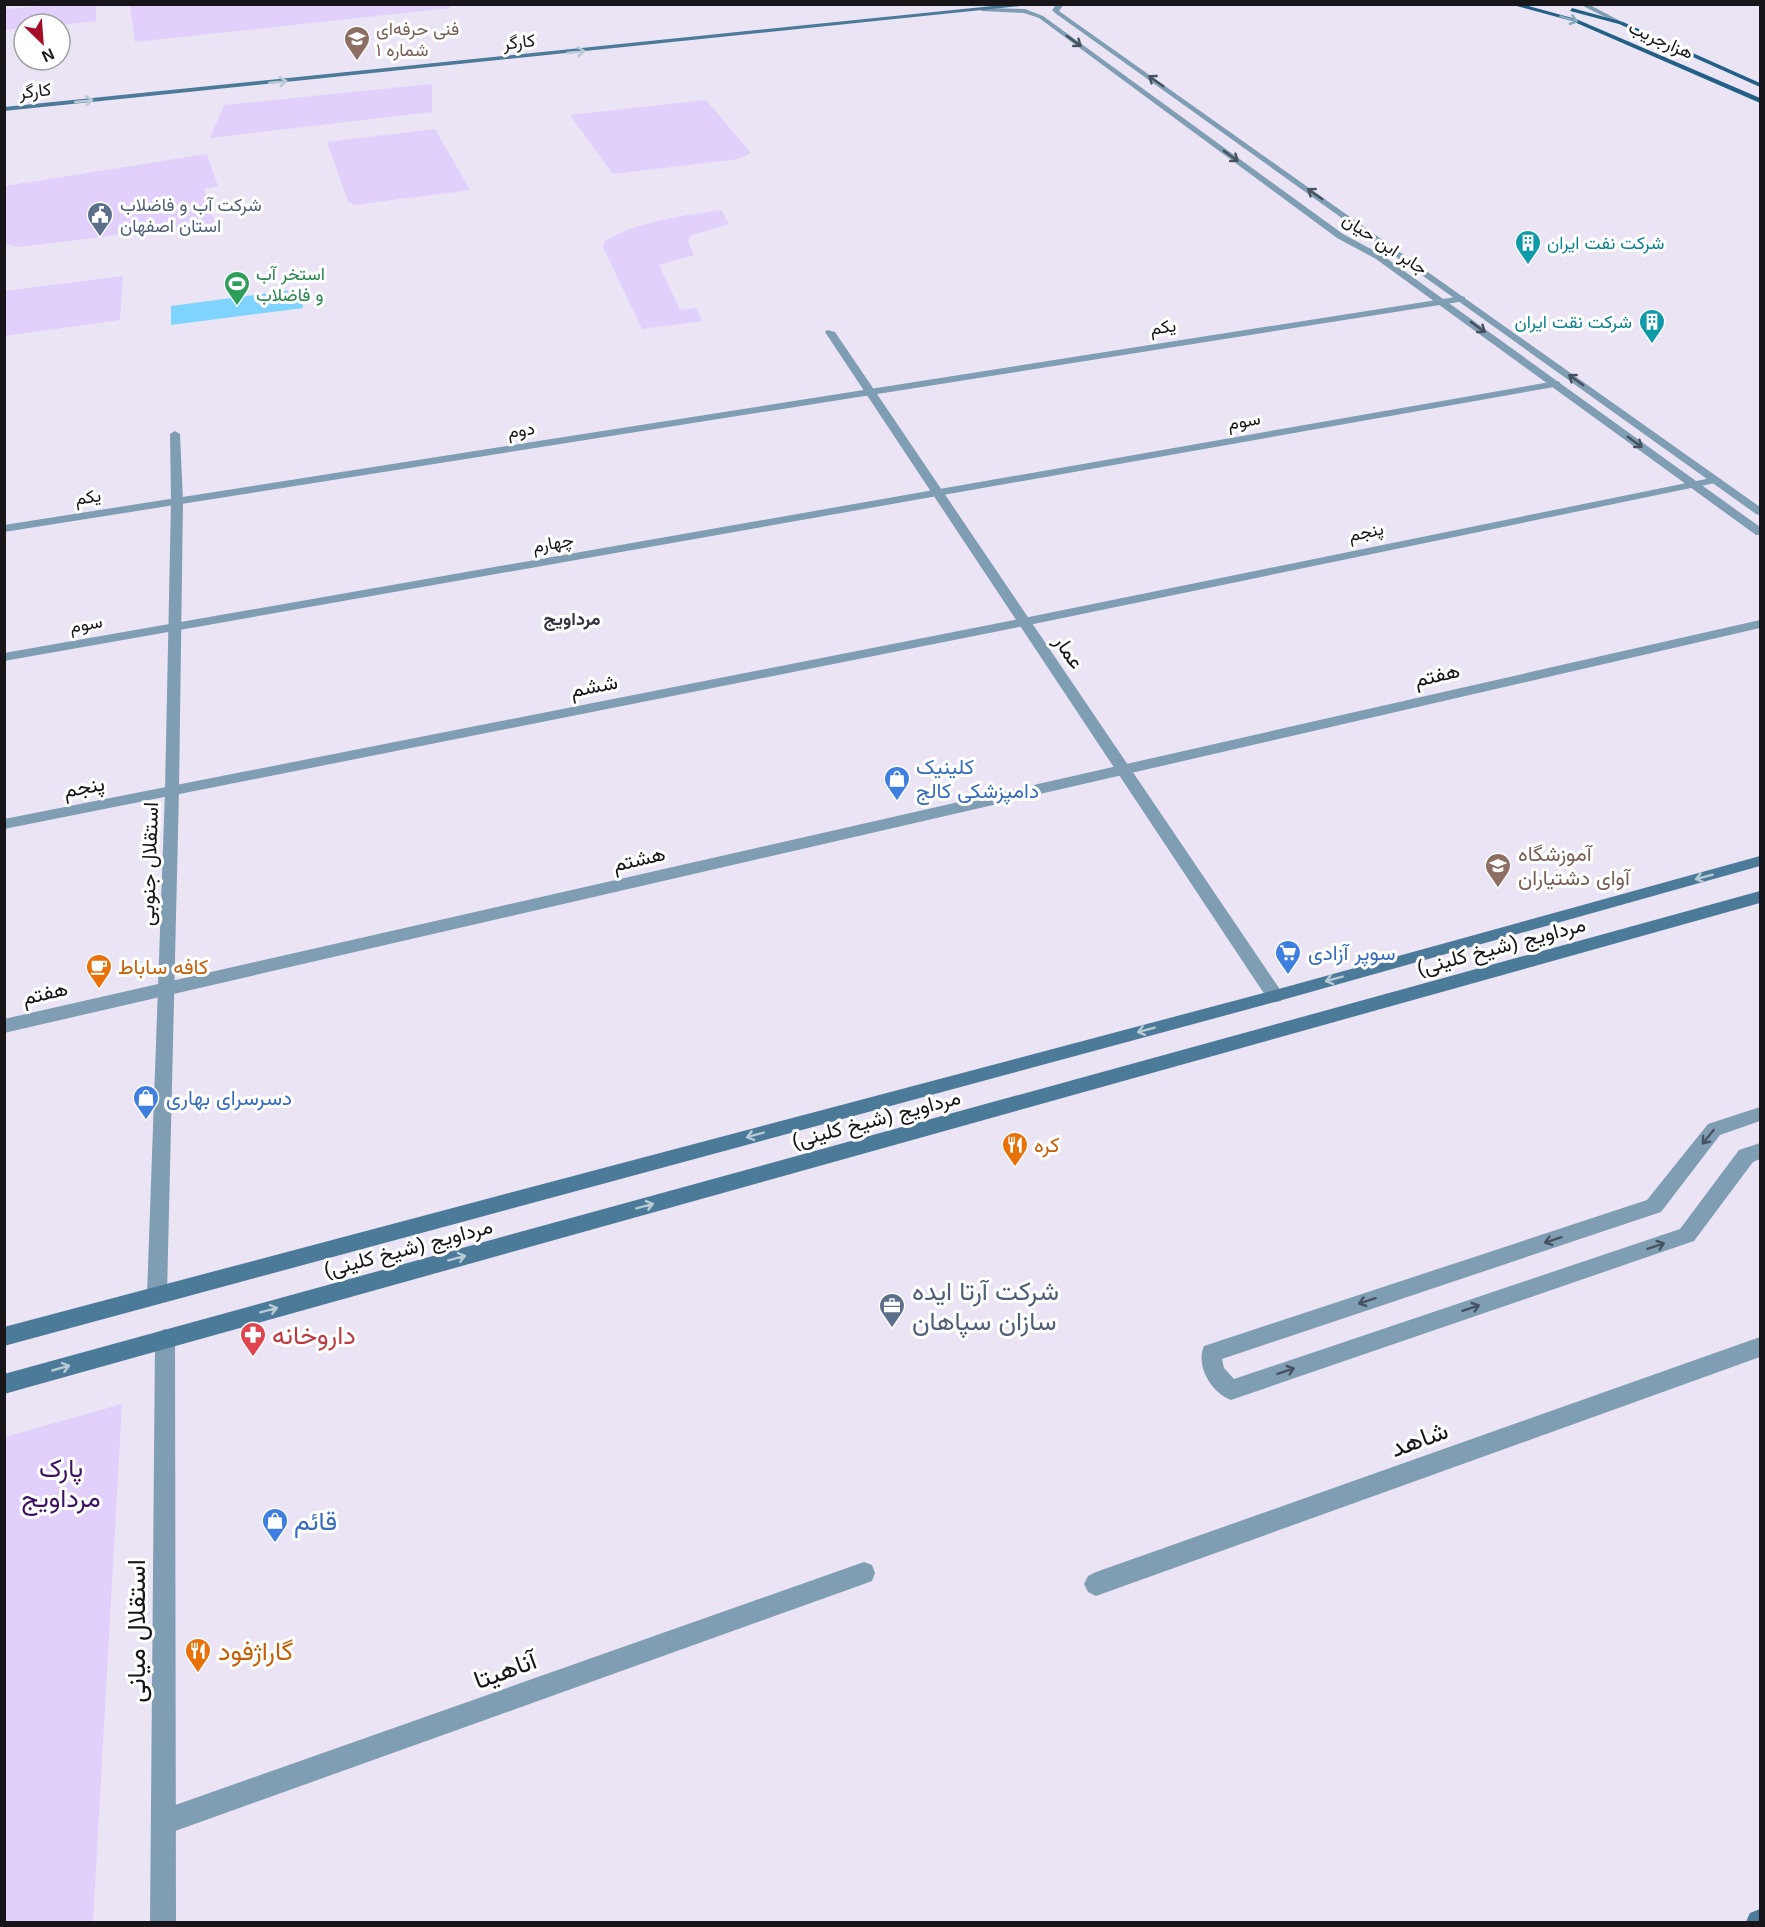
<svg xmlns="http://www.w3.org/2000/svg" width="1765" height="1927" font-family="Arial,Vazirmatn,sans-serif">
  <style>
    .green { fill: #e1d0fb }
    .water { fill: #7ed4fe }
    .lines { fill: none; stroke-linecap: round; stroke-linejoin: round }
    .minor { fill: #809eb3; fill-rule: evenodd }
    .tertiary { fill: #809eb3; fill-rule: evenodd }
    .secondary { fill: #4c7a99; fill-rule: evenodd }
    .primary { fill: #226085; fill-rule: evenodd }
    .oneway { stroke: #85a8bc }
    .oneway2 { stroke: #46525f }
    .oneway3 { stroke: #b7cad6 }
    .labels { text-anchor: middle; stroke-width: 6; stroke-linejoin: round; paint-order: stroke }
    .far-education-label { font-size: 18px; fill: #785e54; stroke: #fff; text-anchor: start }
    .far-street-label { font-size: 18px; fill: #17141a; stroke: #fff }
    .far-service-label { font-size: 18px; fill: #4e5e75; stroke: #fff; text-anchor: start }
    .far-culture-label { font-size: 18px; fill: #0d838f; stroke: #fff; text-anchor: start }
    .far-leisure-label { font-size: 18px; fill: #27864d; stroke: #fff; text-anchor: start }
    .far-neighbourhood-label { font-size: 18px; font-weight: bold; fill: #383240; stroke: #fff }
    .street-label { font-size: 21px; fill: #17141a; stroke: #fff }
    .shop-label { font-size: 21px; fill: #366cbe; stroke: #fff; text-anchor: start }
    .education-label { font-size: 21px; fill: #785e54; stroke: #fff; text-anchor: start }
    .food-label { font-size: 21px; fill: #c56008; stroke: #fff; text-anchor: start }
    .near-service-label { font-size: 26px; fill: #4e5e75; stroke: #fff; text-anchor: start }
    .near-health-label { font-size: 26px; fill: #be3a42; stroke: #fff; text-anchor: start }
    .near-street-label { font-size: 26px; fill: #17141a; stroke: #fff }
    .near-park-label { font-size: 26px; fill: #3d1162; stroke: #fff }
    .near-shop-label { font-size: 26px; fill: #366cbe; stroke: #fff; text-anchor: start }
    .near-food-label { font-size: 26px; fill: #c56008; stroke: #fff; text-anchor: start }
  </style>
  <rect width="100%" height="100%" fill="#ebe4f5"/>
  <path class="green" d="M 447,4 L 450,8 L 135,42 L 130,5 Z
    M 56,5 L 96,5 L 96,21 L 60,25 L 24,24 L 24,28 L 5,30 L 5,9 Z
    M 432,84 L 432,112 L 210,138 L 224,105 Z
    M 706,100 L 751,153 L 738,159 L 613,174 L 570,115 Z
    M 435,129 L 470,190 L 354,205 L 348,201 L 327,142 Z
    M 207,154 L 218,186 L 204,189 L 215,223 L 20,247 L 5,244 L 5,186 Z
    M 721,210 L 729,224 L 691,235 L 688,241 L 694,255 L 659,265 L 680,310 L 696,308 L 702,321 L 642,329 L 604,249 L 604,242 C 637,221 683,216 721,210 Z
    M 123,276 L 120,320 L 5,336 L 5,291 Z
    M 122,1404 L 93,1922 L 5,1922 L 5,1437 Z"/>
  <path class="water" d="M 300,289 L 303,308 L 171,325 L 171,306 Z"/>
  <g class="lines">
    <path class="minor" d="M 1579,4 L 1588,4 L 1624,23 L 1619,24 Z
      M 1462,296 L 1465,297 L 1465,301 L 4,532 L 4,525 Z
      M 1556,381 L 1560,382 L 1560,386 L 4,661 L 4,653 Z
      M 1716,477 L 1722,480 L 1720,482 L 1024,626 L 4,829 L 4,819 L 1024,618 Z
      M 1760,620 L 1760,628 L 4,1033 L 4,1019 Z
      M 1760,1107 L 1760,1121 L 1720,1135 L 1661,1212 L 1222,1359 L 1224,1368 L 1234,1379 L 1680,1229 L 1739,1150 L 1760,1143 L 1760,1159 L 1753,1162 L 1694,1241 L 1231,1400 C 1212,1393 1195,1366 1204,1346 L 1647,1200 L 1708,1124 Z
      M 1760,1337 L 1760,1357 L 1096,1596 L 1088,1592 L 1084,1584 L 1088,1576 L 1096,1572 Z
      M 864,1562 L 872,1565 L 875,1573 L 872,1581 L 864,1584 L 164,1835 L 155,1831 L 151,1822 L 155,1813 L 164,1809 Z"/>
    <path class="tertiary" d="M 1057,4 L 1064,4 L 1059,11 L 1760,507 L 1760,515 L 1756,514 L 1055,13 L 1052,10 Z
      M 983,8 L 1025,9 L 1043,16 L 1343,234 L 1382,255 L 1760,527 L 1760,535 L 1756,535 L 1376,259 L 1337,238 L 1039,18 L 1024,13 L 981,11 Z
      M 827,330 L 835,332 L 1281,991 L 1283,996 L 1281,1001 L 1275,1002 L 1269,1001 L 825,332 Z
      M 175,431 L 180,434 L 183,501 L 179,791 L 167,1295 L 164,1301 L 157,1304 L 150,1301 L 147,1295 L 165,791 L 171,501 L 170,434 Z
      M 165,1329 L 172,1332 L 175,1339 L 176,1922 L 150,1922 L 155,1339 L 158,1332 Z"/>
    <path class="secondary" d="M 1012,4 L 1039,4 L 4,111 L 4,107 Z
      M 1760,856 L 1760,866 L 1275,1002 L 4,1346 L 4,1327 L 1275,990 Z
      M 1760,891 L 1760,903 L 4,1394 L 4,1374 Z
      M 1760,1909 L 1760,1922 L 1746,1922 L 1750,1913 Z"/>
    <path class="primary" d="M 1509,4 L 1521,4 L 1576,19 L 1760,98 L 1760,103 L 1572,21 Z
      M 1572,8 L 1623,22 L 1760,83 L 1760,87 L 1619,24 L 1570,11 Z"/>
  </g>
  <defs><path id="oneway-shaft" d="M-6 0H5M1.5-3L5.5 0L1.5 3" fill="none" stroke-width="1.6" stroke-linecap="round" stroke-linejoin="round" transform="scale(1.5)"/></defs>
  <use class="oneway" href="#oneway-shaft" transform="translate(1569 19) rotate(17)"/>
  <g class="oneway2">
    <use href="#oneway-shaft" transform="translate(1074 41) rotate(36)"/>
    <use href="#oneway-shaft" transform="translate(1156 81) rotate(-145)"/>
    <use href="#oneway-shaft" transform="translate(1231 156) rotate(36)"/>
    <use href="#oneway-shaft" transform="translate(1315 194) rotate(-145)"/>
    <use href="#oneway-shaft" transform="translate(1478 327) rotate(36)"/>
    <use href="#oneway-shaft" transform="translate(1576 380) rotate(-145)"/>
    <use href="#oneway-shaft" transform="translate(1635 442) rotate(36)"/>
    <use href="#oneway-shaft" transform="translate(1708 1137) rotate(129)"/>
    <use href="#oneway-shaft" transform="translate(1553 1240) rotate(162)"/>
    <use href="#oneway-shaft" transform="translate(1656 1246) rotate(-19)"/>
    <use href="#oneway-shaft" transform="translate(1367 1301) rotate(162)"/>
    <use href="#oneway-shaft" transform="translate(1471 1308) rotate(-19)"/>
    <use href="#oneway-shaft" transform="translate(1286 1371) rotate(-19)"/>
  </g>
  <g class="oneway3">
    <use href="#oneway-shaft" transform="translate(576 52) rotate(-6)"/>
    <use href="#oneway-shaft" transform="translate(278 82) rotate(-6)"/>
    <use href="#oneway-shaft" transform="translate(84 101) rotate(-6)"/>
    <use href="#oneway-shaft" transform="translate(1704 877) rotate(165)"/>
    <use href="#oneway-shaft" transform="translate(1334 979) rotate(165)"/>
    <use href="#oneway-shaft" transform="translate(1146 1030) rotate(165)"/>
    <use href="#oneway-shaft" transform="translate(755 1135) rotate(165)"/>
    <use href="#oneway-shaft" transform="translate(645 1206) rotate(-15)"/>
    <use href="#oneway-shaft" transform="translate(457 1258) rotate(-15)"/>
    <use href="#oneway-shaft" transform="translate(269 1310) rotate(-15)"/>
    <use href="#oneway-shaft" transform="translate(61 1368) rotate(-16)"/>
  </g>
  <defs>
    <symbol id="school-pin" viewBox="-11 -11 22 30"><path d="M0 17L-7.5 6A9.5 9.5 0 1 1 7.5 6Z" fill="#8d6e63" stroke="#fff"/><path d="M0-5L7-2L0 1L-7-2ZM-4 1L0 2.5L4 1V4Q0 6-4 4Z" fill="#fff"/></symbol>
    <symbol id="civic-pin" viewBox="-11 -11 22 30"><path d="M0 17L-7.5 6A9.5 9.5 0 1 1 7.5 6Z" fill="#5c6f8a" stroke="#fff"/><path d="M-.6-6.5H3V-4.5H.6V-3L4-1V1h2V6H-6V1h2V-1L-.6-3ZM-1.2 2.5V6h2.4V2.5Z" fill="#fff"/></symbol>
    <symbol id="building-pin" viewBox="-11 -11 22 30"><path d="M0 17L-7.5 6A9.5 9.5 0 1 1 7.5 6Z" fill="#0f9aa8" stroke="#fff"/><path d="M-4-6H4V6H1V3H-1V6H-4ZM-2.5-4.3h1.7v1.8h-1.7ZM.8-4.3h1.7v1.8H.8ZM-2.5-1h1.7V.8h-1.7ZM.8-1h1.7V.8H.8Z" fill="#fff"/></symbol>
    <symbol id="stadium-pin" viewBox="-11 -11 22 30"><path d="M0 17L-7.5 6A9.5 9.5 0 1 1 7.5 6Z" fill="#2e9e5b" stroke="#fff"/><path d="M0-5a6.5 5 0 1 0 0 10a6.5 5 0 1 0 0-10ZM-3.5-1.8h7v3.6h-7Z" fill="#fff"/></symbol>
    <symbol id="shop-pin" viewBox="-11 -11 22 30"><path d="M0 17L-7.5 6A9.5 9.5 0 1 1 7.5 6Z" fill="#3f7fe0" stroke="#fff"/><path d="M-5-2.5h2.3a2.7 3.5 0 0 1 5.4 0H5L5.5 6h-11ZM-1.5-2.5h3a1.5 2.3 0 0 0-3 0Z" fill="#fff"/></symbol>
    <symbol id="university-pin" viewBox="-11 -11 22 30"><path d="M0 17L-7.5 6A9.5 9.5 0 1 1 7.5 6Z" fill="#8d6e63" stroke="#fff"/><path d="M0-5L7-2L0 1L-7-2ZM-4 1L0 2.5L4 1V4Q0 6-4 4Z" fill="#fff"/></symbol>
    <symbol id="supermarket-pin" viewBox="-11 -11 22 30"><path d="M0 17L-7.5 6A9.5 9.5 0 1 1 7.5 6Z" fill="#3f7fe0" stroke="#fff"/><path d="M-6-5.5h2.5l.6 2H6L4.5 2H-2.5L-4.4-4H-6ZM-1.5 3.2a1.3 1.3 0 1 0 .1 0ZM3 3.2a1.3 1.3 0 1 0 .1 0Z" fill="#fff"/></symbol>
    <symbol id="cafe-pin" viewBox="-11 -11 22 30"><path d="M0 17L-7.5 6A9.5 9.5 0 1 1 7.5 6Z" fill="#e8710a" stroke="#fff"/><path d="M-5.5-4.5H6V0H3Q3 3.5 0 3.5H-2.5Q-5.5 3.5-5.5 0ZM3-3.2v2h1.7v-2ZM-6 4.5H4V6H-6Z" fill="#fff"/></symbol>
    <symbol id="restaurant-pin" viewBox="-11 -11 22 30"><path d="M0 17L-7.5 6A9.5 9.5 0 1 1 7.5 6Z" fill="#e8710a" stroke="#fff"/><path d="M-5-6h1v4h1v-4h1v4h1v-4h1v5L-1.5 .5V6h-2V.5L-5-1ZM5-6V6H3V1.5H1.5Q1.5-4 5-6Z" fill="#fff"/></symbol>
    <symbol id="office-pin" viewBox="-11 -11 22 30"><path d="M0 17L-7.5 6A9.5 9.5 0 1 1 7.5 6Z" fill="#5c6f8a" stroke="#fff"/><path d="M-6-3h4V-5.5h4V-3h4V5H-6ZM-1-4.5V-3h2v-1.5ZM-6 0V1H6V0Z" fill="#fff"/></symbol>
    <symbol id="pharmacy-pin" viewBox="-11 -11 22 30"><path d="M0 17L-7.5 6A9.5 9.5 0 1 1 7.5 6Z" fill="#e0444e" stroke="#fff"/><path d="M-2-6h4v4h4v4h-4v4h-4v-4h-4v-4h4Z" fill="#fff"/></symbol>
  </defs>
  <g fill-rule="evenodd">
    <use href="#school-pin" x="342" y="24" width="30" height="40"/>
    <use href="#civic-pin" x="85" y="200" width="30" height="40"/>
    <use href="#building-pin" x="1513" y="228" width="30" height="40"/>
    <use href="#stadium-pin" x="222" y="269" width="30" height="40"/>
    <use href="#building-pin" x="1637" y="307" width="30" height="40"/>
    <use href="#shop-pin" x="882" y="764" width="30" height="40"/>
    <use href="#university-pin" x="1483" y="851" width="30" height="40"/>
    <use href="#supermarket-pin" x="1273" y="938" width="30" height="40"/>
    <use href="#cafe-pin" x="84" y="952" width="30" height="40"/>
    <use href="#shop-pin" x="131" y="1083" width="30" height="40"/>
    <use href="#restaurant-pin" x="1000" y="1130" width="30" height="40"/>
    <use href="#office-pin" x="877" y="1291" width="30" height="40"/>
    <use href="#pharmacy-pin" x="238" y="1320" width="30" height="40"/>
    <use href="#shop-pin" x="260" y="1506" width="30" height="40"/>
    <use href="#restaurant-pin" x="183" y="1636" width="30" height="40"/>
  </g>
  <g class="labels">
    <g class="far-education-label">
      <text x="376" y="35">فنی حرفه‌ای<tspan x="376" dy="21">شماره ۱</tspan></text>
    </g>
    <g class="far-street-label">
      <text transform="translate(1661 40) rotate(24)" y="6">هزارجریب</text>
      <text transform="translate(519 42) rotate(-6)" y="6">کارگر</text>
      <text transform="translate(35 91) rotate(-6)" y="6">کارگر</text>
      <text transform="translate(1385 244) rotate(33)" y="6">جابر ابن حیان</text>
      <text transform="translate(1163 327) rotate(-9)" y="6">یکم</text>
      <text transform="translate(1244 421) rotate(-10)" y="6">سوم</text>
      <text transform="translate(521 430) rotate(-9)" y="6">دوم</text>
      <text transform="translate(88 497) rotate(-9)" y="6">یکم</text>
      <text transform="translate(1366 532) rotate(-12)" y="6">پنجم</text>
      <text transform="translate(553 543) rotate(-10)" y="6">چهارم</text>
      <text transform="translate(86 624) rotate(-10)" y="6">سوم</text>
    </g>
    <g class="far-service-label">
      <text x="120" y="211">شرکت آب و فاضلاب<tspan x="120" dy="21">استان اصفهان</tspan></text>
    </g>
    <g class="far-culture-label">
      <text x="1547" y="249">شرکت نفت ایران</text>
      <text x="1632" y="328" text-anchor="end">شرکت نقت ایران</text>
    </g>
    <g class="far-leisure-label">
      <text x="256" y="280">استخر آب<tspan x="256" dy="21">و فاضلاب</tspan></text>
    </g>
    <g class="far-neighbourhood-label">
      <text x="572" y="625">مرداویج</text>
    </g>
    <g class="street-label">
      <text transform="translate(1069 652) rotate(56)" y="7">عمار</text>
      <text transform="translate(1437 675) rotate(-13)" y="7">هفتم</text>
      <text transform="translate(594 686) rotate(-11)" y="7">ششم</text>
      <text transform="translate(84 787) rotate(-11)" y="7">پنجم</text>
      <text transform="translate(639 859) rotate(-13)" y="7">هشتم</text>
      <text transform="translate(149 864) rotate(-88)" y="7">استقلال جنوبی</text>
      <text transform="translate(1501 946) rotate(-15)" y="7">مرداویج (شیخ کلینی)</text>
      <text transform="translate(45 993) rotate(-13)" y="7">هفتم</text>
      <text transform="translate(876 1119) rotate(-15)" y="7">مرداویج (شیخ کلینی)</text>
      <text transform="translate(408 1248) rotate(-15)" y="7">مرداویج (شیخ کلینی)</text>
    </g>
    <g class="shop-label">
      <text x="916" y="774">کلینیک<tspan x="916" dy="24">دامپزشکی کالج</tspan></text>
      <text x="1308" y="960">سوپر آزادی</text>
      <text x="166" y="1105">دسرسرای بهاری</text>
    </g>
    <g class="education-label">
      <text x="1518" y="861">آموزشگاه<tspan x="1518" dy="24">آوای دشتیاران</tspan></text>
    </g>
    <g class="food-label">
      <text x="118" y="974">کافه ساباط</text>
      <text x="1034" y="1152">کره</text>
    </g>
    <g class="near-service-label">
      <text x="912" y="1300">شرکت آرتا ایده<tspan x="912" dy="30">سازان سپاهان</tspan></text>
    </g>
    <g class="near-health-label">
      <text x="272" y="1344">داروخانه</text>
    </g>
    <g class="near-street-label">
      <text transform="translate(1419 1439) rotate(-20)" y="9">شاهد</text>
      <text transform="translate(136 1631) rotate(-90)" y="9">استقلال میانی</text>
      <text transform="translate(505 1670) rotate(-20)" y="9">آناهیتا</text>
    </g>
    <g class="near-park-label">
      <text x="61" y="1477">پارک<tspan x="61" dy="30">مرداویج</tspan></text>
    </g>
    <g class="near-shop-label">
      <text x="294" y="1530">قائم</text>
    </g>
    <g class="near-food-label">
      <text x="218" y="1660">گاراژفود</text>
    </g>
  </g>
  <rect width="1765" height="1927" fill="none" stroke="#17141a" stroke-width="12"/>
  <g transform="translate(42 42) rotate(155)"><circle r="28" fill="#ffffff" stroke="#a2a1a3" stroke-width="1.5"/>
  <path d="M0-4.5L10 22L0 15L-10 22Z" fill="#a60d29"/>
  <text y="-9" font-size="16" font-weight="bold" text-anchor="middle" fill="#17141a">N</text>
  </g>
</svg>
